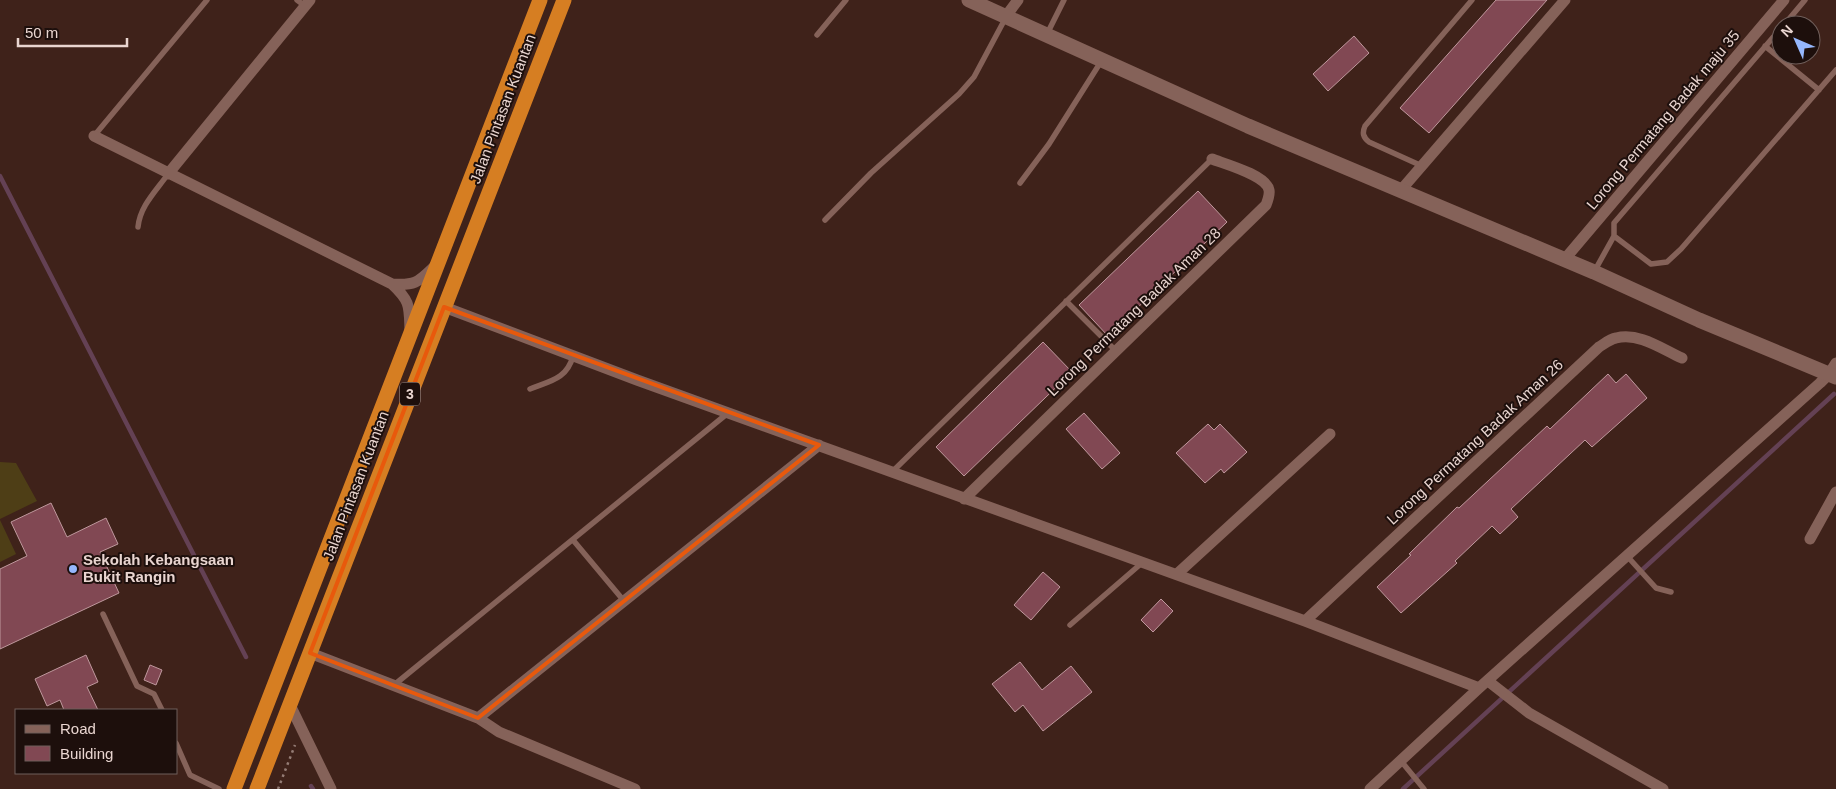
<svg xmlns="http://www.w3.org/2000/svg" width="1836" height="789" font-family="Arial,sans-serif">
  <style>
    .green { fill: #4e3e16 }
    .lines { fill: none; stroke-linecap: round; stroke-linejoin: round }
    .stream { stroke: #644154; stroke-width: 4.5 }
    .building { fill: #814853; stroke: #bf989d }
    .path { stroke: #957d76; stroke-width: 2.5; stroke-dasharray: 2.5 4; stroke-linecap: butt }
    .lane { stroke: #856259; stroke-width: 5.5 }
    .street { stroke: #856259; stroke-width: 11 }
    .secondary { stroke: #856259; stroke-width: 15 }
    .highway { stroke: #d67e22; stroke-width: 15 }
    .marked { fill: none; stroke: #e8590c; stroke-width: 4; stroke-linejoin: round }
    .poi-dot { fill: #95b7fd; stroke: #1d0f0c; stroke-width: 2 }
    .labels { text-anchor: middle; stroke-width: 4; stroke-linejoin: round; paint-order: stroke }
    .shield { fill: #1d0f0c; stroke: #ac9a95; stroke-width: 1 }
    .shield-label { font-size: 14px; font-weight: bold; fill: #e9d5d0 }
    .street-label { font-size: 15px; fill: #e9d5d0; stroke: #1d0f0c }
    .poi-label { font-size: 15px; font-weight: bold; fill: #e9d5d0; stroke: #1d0f0c; text-anchor: start }
  </style>
  <rect width="100%" height="100%" fill="#3f221a"/>
  <path class="green" d="M 0,462 L 16,463 L 37,501 L 0,519 Z
    M 0,520 L 16,554 L 0,562 Z"/>
  <g class="lines">
    <path class="stream" d="M 0,176 L 246,657
      M 311,786 L 313,789
      M 1403,789 L 1834,394"/>
  </g>
  <path class="building" d="M 1496,0 L 1547,0 L 1429,133 L 1400,108 Z
    M 1354,36 L 1369,53 L 1328,91 L 1313,74 Z
    M 1198,191 L 1227,222 L 1108,336 L 1079,305 Z
    M 1043,342 L 1072,372 L 964,476 L 936,447 Z
    M 1608,374 L 1616,383 L 1626,374 L 1647,398 L 1592,447 L 1585,440 L 1511,509 L 1518,517 L 1500,534 L 1492,526 L 1455,561 L 1457,563 L 1401,613 L 1377,587 L 1411,555 L 1409,554 L 1457,507 L 1459,508 L 1547,426 L 1550,429 Z
    M 1084,413 L 1120,453 L 1102,469 L 1066,429 Z
    M 1208,424 L 1214,430 L 1220,424 L 1247,452 L 1224,473 L 1221,469 L 1205,483 L 1176,453 Z
    M 51,503 L 67,537 L 106,518 L 118,544 L 100,552 L 119,593 L 0,649 L 0,569 L 27,556 L 11,522 Z
    M 1043,572 L 1060,587 L 1031,620 L 1014,605 Z
    M 1161,599 L 1173,611 L 1153,632 L 1141,620 Z
    M 86,655 L 98,682 L 87,687 L 98,710 L 64,710 L 60,700 L 47,706 L 35,679 Z
    M 1020,662 L 1042,690 L 1071,666 L 1092,692 L 1043,731 L 1023,705 L 1015,712 L 992,684 Z
    M 150,665 L 162,670 L 156,685 L 144,680 Z"/>
  <g class="lines">
    <path class="path" d="M 278,789 L 295,745"/>
    <path class="lane" d="M 297,0 L 305,6
      M 1784,25 L 1805,0
      M 1047,34 L 1064,0
      M 817,35 L 846,0
      M 1765,46 L 1819,90
      M 94,136 L 207,0
      M 1422,166 L 1369,142 C 1363,137 1362,133 1365,126 L 1472,0
      M 1020,183 L 1049,144 L 1102,60
      M 825,220 L 871,173 L 959,94 L 974,77 L 1005,19
      M 138,227 C 140,206 156,191 168,174
      M 1614,236 L 1651,264 L 1667,262 L 1681,249 L 1836,70
      M 1594,272 L 1614,236 L 1614,223 L 1781,28
      M 1066,301 L 1116,351
      M 530,389 C 550,381 567,379 573,356
      M 893,471 L 1212,159
      M 573,540 L 624,601
      M 1627,556 L 1656,588 L 1671,592
      M 103,614 L 137,686 L 154,694 L 162,710
      M 1070,625 L 1143,562
      M 394,685 L 728,413
      M 176,743 L 190,775 L 219,789
      M 1401,761 L 1424,789"/>
    <path class="street" d="M 1006,16 L 1018,0
      M 94,136 L 392,284 C 411,302 409,306 410,331
      M 168,174 L 310,0
      M 1401,190 L 1565,0
      M 1564,260 L 1784,0
      M 392,284 C 417,286 419,281 436,265
      M 444,307 L 637,380 L 1305,621 L 1479,688
      M 964,499 L 1266,205 C 1268,200 1270,195 1269,190 C 1266,175 1225,164 1212,159
      M 1810,539 L 1836,492
      M 1177,574 L 1330,434
      M 1305,621 L 1599,347 C 1604,344 1610,339 1616,338 C 1639,332 1662,349 1682,358
      M 310,653 L 478,718 L 499,732 L 635,789
      M 1488,681 L 1529,713 L 1663,789
      M 290,705 L 331,789
      M 478,718 L 819,445
      M 1370,789 L 1479,688 L 1820,383 L 1829,374 L 1836,363"/>
    <path class="secondary" d="M 969,0 L 1248,126 L 1594,272 L 1699,320 L 1836,377"/>
    <path class="highway" d="M 234,789 L 540,0
      M 257,789 L 564,0"/>
  </g>
  <path class="marked" d="M 444,307 L 819,445 L 478,718 L 310,653 Z"/>
  <circle class="poi-dot" cx="73" cy="569" r="5"/>
  <g class="labels">
    <rect class="shield" x="400" y="382.5" width="20" height="23" rx="4"/>
    <g class="shield-label">
      <text x="410" y="399">3</text>
    </g>
    <g class="street-label">
      <text transform="translate(503 109) rotate(-69)" y="5">Jalan Pintasan Kuantan</text>
      <text transform="translate(1663 120) rotate(-50)" y="5">Lorong Permatang Badak maju 35</text>
      <text transform="translate(1134 312) rotate(-44)" y="5">Lorong Permatang Badak Aman 28</text>
      <text transform="translate(1475 442) rotate(-43)" y="5">Lorong Permatang Badak Aman 26</text>
      <text transform="translate(356 486) rotate(-69)" y="5">Jalan Pintasan Kuantan</text>
    </g>
    <g class="poi-label">
      <text x="83" y="565">Sekolah Kebangsaan<tspan x="83" dy="17">Bukit Rangin</tspan></text>
    </g>
  </g>
  <rect x="15" y="709" width="162" height="65" fill="#1d0f0c" stroke="#6f5e5a"/>
  <rect x="25" y="725" width="25" height="8" fill="#856259" stroke="#6f5e5a"/>
  <text x="60" y="734" font-size="15" fill="#e9d5d0">Road</text>
  <rect x="25" y="746" width="25" height="15" fill="#814853" stroke="#6f5e5a"/>
  <text x="60" y="759" font-size="15" fill="#e9d5d0">Building</text>
  <g transform="translate(1796 40) rotate(315)"><circle r="24" fill="#1d0f0c" stroke="#6f5e5a"/>
  <path d="M0-4L9 19L0 12L-9 19Z" fill="#95b7fd"/>
  <text y="-8" font-size="14" font-weight="bold" text-anchor="middle" fill="#e9d5d0">N</text>
  </g>
  <path d="M18 38v8h109v-8" fill="none" stroke="#e9d5d0" stroke-width="2.5"/>
  <text x="25" y="38" font-size="15" fill="#e9d5d0" stroke="#1d0f0c" stroke-width="4" paint-order="stroke">50 m</text>
</svg>
